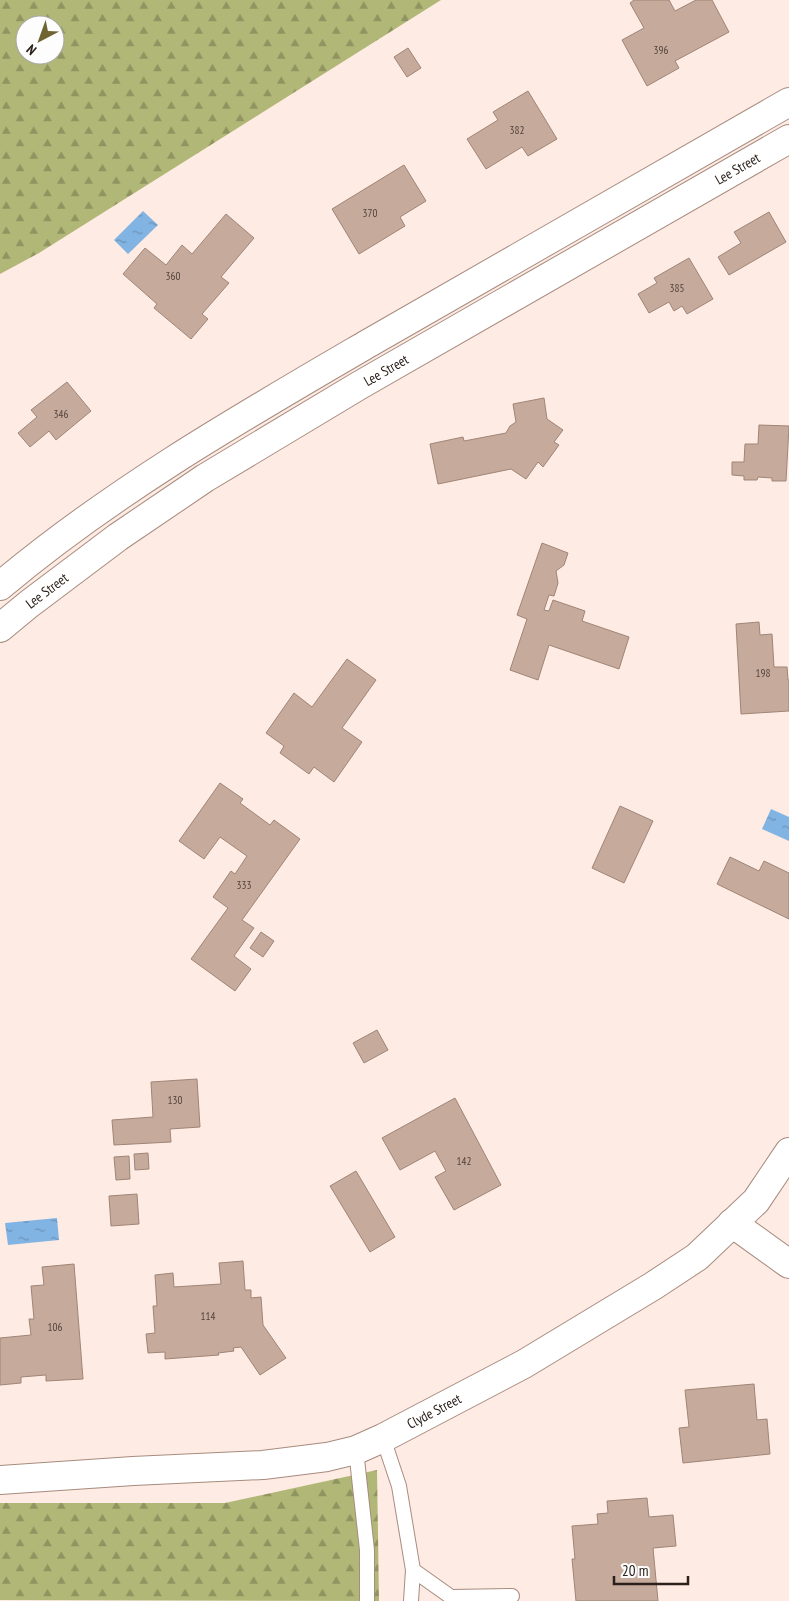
<svg xmlns="http://www.w3.org/2000/svg" width="789" height="1601" font-family="'PT Sans Narrow',sans-serif">
  <style>
    .forest { fill: url(#forest-firs); fill-rule: evenodd }
    .water { fill: url(#water-ripples) }
    .building { fill: #c6aa9b; stroke: #9f8577 }
    .lines { fill: none; stroke-linecap: round; stroke-linejoin: round }
    .service-casing { stroke: #a78b7e; stroke-width: 16 }
    .minor-casing { stroke: #a78b7e; stroke-width: 30 }
    .secondary-casing { stroke: #a78b7e; stroke-width: 30 }
    .service { stroke: #fff; stroke-width: 14 }
    .minor { stroke: #fff; stroke-width: 28 }
    .secondary { stroke: #fff; stroke-width: 28 }
    .labels { text-anchor: middle; stroke-width: 4; stroke-linejoin: round; paint-order: stroke }
    .number-label { font-size: 11px; fill: #52423b }
    .street-label { font-size: 14px; fill: #2b201b; stroke: #fdfdfd }
  </style>
  <defs>
    <pattern id="forest-firs" width="22" height="20" patternUnits="userSpaceOnUse" patternTransform="scale(1.25)"><rect width="22" height="20" fill="#b1b776"/><path d="M5 1l3.5 6h-7zM16 11l3.5 6h-7z" fill="#909460"/></pattern>
    <pattern id="water-ripples" width="26" height="14" patternUnits="userSpaceOnUse" patternTransform="scale(1.25)"><rect width="26" height="14" fill="#81b4e3"/><path d="M2 4q2-2 4 0t4 0M15 11q2-2 4 0t4 0" fill="none" stroke="#6a92b7"/></pattern>
  </defs>
  <rect width="100%" height="100%" fill="#feebe3"/>
  <path class="forest" d="M 0,0 L 441,0 L 39,253 L 0,274 ZM 25,25 L 55,25 L 55,55 L 25,55 Z
    M 377,1470 L 379,1601 L 0,1600 L 0,1503 L 225,1503 Z"/>
  <path class="water" d="M 143,211 L 158,225 L 128,254 L 114,240 Z
    M 771,809 L 789,817 L 789,841 L 762,829 Z
    M 57,1218 L 59,1240 L 8,1245 L 5,1223 Z"/>
  <path class="building" d="M 634,0 L 669,0 L 675,11 L 696,0 L 712,0 L 729,32 L 675,61 L 679,68 L 647,86 L 622,40 L 644,28 L 630,3 Z
    M 408,48 L 421,68 L 407,77 L 394,57 Z
    M 528,91 L 557,139 L 528,156 L 522,147 L 486,169 L 467,139 L 498,120 L 493,112 Z
    M 404,165 L 426,201 L 400,217 L 405,226 L 359,254 L 332,209 Z
    M 769,212 L 786,242 L 729,275 L 718,257 L 741,243 L 734,232 Z
    M 226,214 L 254,238 L 221,277 L 229,283 L 202,314 L 208,319 L 191,339 L 154,308 L 157,304 L 123,274 L 145,248 L 166,265 L 182,245 L 192,254 Z
    M 689,258 L 713,299 L 687,314 L 682,306 L 674,311 L 669,302 L 649,313 L 638,294 L 657,283 L 654,278 Z
    M 67,382 L 91,411 L 56,440 L 49,431 L 30,447 L 18,433 L 37,417 L 31,410 Z
    M 544,398 L 547,419 L 563,430 L 554,442 L 559,445 L 543,467 L 538,462 L 526,479 L 511,469 L 438,484 L 430,444 L 463,437 L 464,441 L 506,433 L 510,426 L 516,422 L 513,404 Z
    M 759,425 L 789,426 L 786,481 L 772,481 L 772,478 L 758,477 L 757,480 L 744,480 L 744,476 L 732,475 L 732,462 L 744,462 L 745,444 L 758,444 Z
    M 542,543 L 568,553 L 564,565 L 556,571 L 558,583 L 554,596 L 549,595 L 544,610 L 549,611 L 553,600 L 585,611 L 582,621 L 629,637 L 619,669 L 549,645 L 538,680 L 510,670 L 527,619 L 517,615 Z
    M 759,622 L 760,635 L 772,634 L 774,667 L 787,667 L 788,680 L 789,680 L 789,711 L 741,714 L 736,624 Z
    M 347,659 L 376,680 L 342,728 L 362,742 L 334,782 L 314,767 L 309,774 L 280,753 L 284,746 L 266,733 L 294,693 L 312,707 Z
    M 220,783 L 243,799 L 240,803 L 270,825 L 274,820 L 300,839 L 242,920 L 254,928 L 234,956 L 251,969 L 235,991 L 191,959 L 228,908 L 213,897 L 231,871 L 235,874 L 247,856 L 220,837 L 204,859 L 179,841 Z
    M 620,806 L 653,821 L 624,883 L 592,868 Z
    M 730,857 L 759,871 L 764,861 L 789,873 L 789,919 L 717,884 Z
    M 261,932 L 274,941 L 263,957 L 250,948 Z
    M 377,1030 L 388,1050 L 364,1063 L 353,1043 Z
    M 197,1079 L 200,1127 L 170,1129 L 171,1142 L 114,1145 L 112,1120 L 153,1117 L 151,1082 Z
    M 455,1098 L 501,1185 L 454,1210 L 435,1177 L 446,1171 L 435,1151 L 400,1170 L 382,1138 Z
    M 148,1153 L 149,1169 L 135,1170 L 134,1154 Z
    M 129,1156 L 130,1179 L 116,1180 L 114,1157 Z
    M 356,1171 L 395,1237 L 370,1252 L 330,1186 Z
    M 137,1194 L 139,1224 L 111,1226 L 109,1196 Z
    M 243,1261 L 245,1290 L 251,1290 L 251,1298 L 261,1297 L 263,1325 L 286,1358 L 260,1375 L 241,1347 L 233,1348 L 234,1351 L 218,1353 L 219,1355 L 165,1359 L 165,1352 L 148,1353 L 146,1334 L 155,1333 L 153,1306 L 157,1306 L 155,1275 L 173,1273 L 174,1287 L 221,1284 L 219,1263 Z
    M 74,1264 L 83,1379 L 46,1381 L 46,1375 L 21,1377 L 21,1383 L 0,1385 L 0,1338 L 31,1335 L 29,1319 L 34,1319 L 31,1286 L 44,1285 L 42,1267 Z
    M 754,1384 L 757,1420 L 767,1419 L 770,1454 L 683,1463 L 679,1428 L 689,1427 L 685,1390 Z
    M 647,1498 L 649,1517 L 673,1515 L 676,1546 L 653,1548 L 658,1601 L 576,1601 L 572,1559 L 575,1559 L 572,1526 L 598,1524 L 597,1514 L 608,1513 L 607,1501 Z"/>
  <g class="lines">
    <defs>
      <path id="service" d="M 383,1438 L 399,1486 L 413,1570 L 451,1597 L 512,1596
        M 356,1450 L 367,1550 L 367,1601
        M 411,1601 L 413,1570"/>
      <g id="minor">
        <path d="M 732,1223 L 789,1264"/>
        <path id="s1" d="M 0,1480 L 133,1471 L 263,1465 L 327,1457 L 356,1450 L 383,1438 L 524,1364 L 653,1286 L 697,1257 L 756,1201 L 789,1152"/>
      </g>
      <g id="secondary">
        <path d="M 0,586 C 113,491 242,417 369,343 C 509,262 649,183 789,102"/>
        <path id="s2" d="M 0,628 L 29,604 L 118,537 L 205,478 L 360,385 L 789,139"/>
      </g>
    </defs>
    <use href="#service" class="service-casing"/>
    <use href="#minor" class="minor-casing"/>
    <use href="#secondary" class="secondary-casing"/>
    <use href="#service" class="service"/>
    <use href="#minor" class="minor"/>
    <use href="#secondary" class="secondary"/>
  </g>
  <g class="labels">
    <g class="number-label">
      <text x="661" y="54">396</text>
      <text x="517" y="134">382</text>
      <text x="370" y="217">370</text>
      <text x="173" y="280">360</text>
      <text x="677" y="292">385</text>
      <text x="61" y="418">346</text>
      <text x="763" y="677">198</text>
      <text x="244" y="889">333</text>
      <text x="175" y="1104">130</text>
      <text x="464" y="1165">142</text>
      <text x="208" y="1320">114</text>
      <text x="55" y="1331">106</text>
    </g>
    <g class="street-label">
      <text dy="5" stroke="none"><textPath href="#s2" startOffset="870">Lee Street</textPath></text>
      <text dy="5" stroke="none"><textPath href="#s2" startOffset="465">Lee Street</textPath></text>
      <text dy="5" stroke="none"><textPath href="#s2" startOffset="60">Lee Street</textPath></text>
      <text dy="5" stroke="none"><textPath href="#s1" startOffset="445">Clyde Street</textPath></text>
    </g>
  </g>
  <g transform="translate(40 40) rotate(221)"><circle r="24" fill="#fdfdfd" stroke="#a9a5a3"/>
  <path d="M0-4L9 19L0 12L-9 19Z" fill="#6f6532"/>
  <text y="-8" font-size="14" font-weight="bold" text-anchor="middle" fill="#2b201b">N</text>
  </g>
  <path d="M614 1576v8h74v-8" fill="none" stroke="#2b201b" stroke-width="2.5"/>
  <text x="622" y="1576" font-size="15" fill="#2b201b" stroke="#fdfdfd" stroke-width="4" paint-order="stroke">20 m</text>
</svg>
